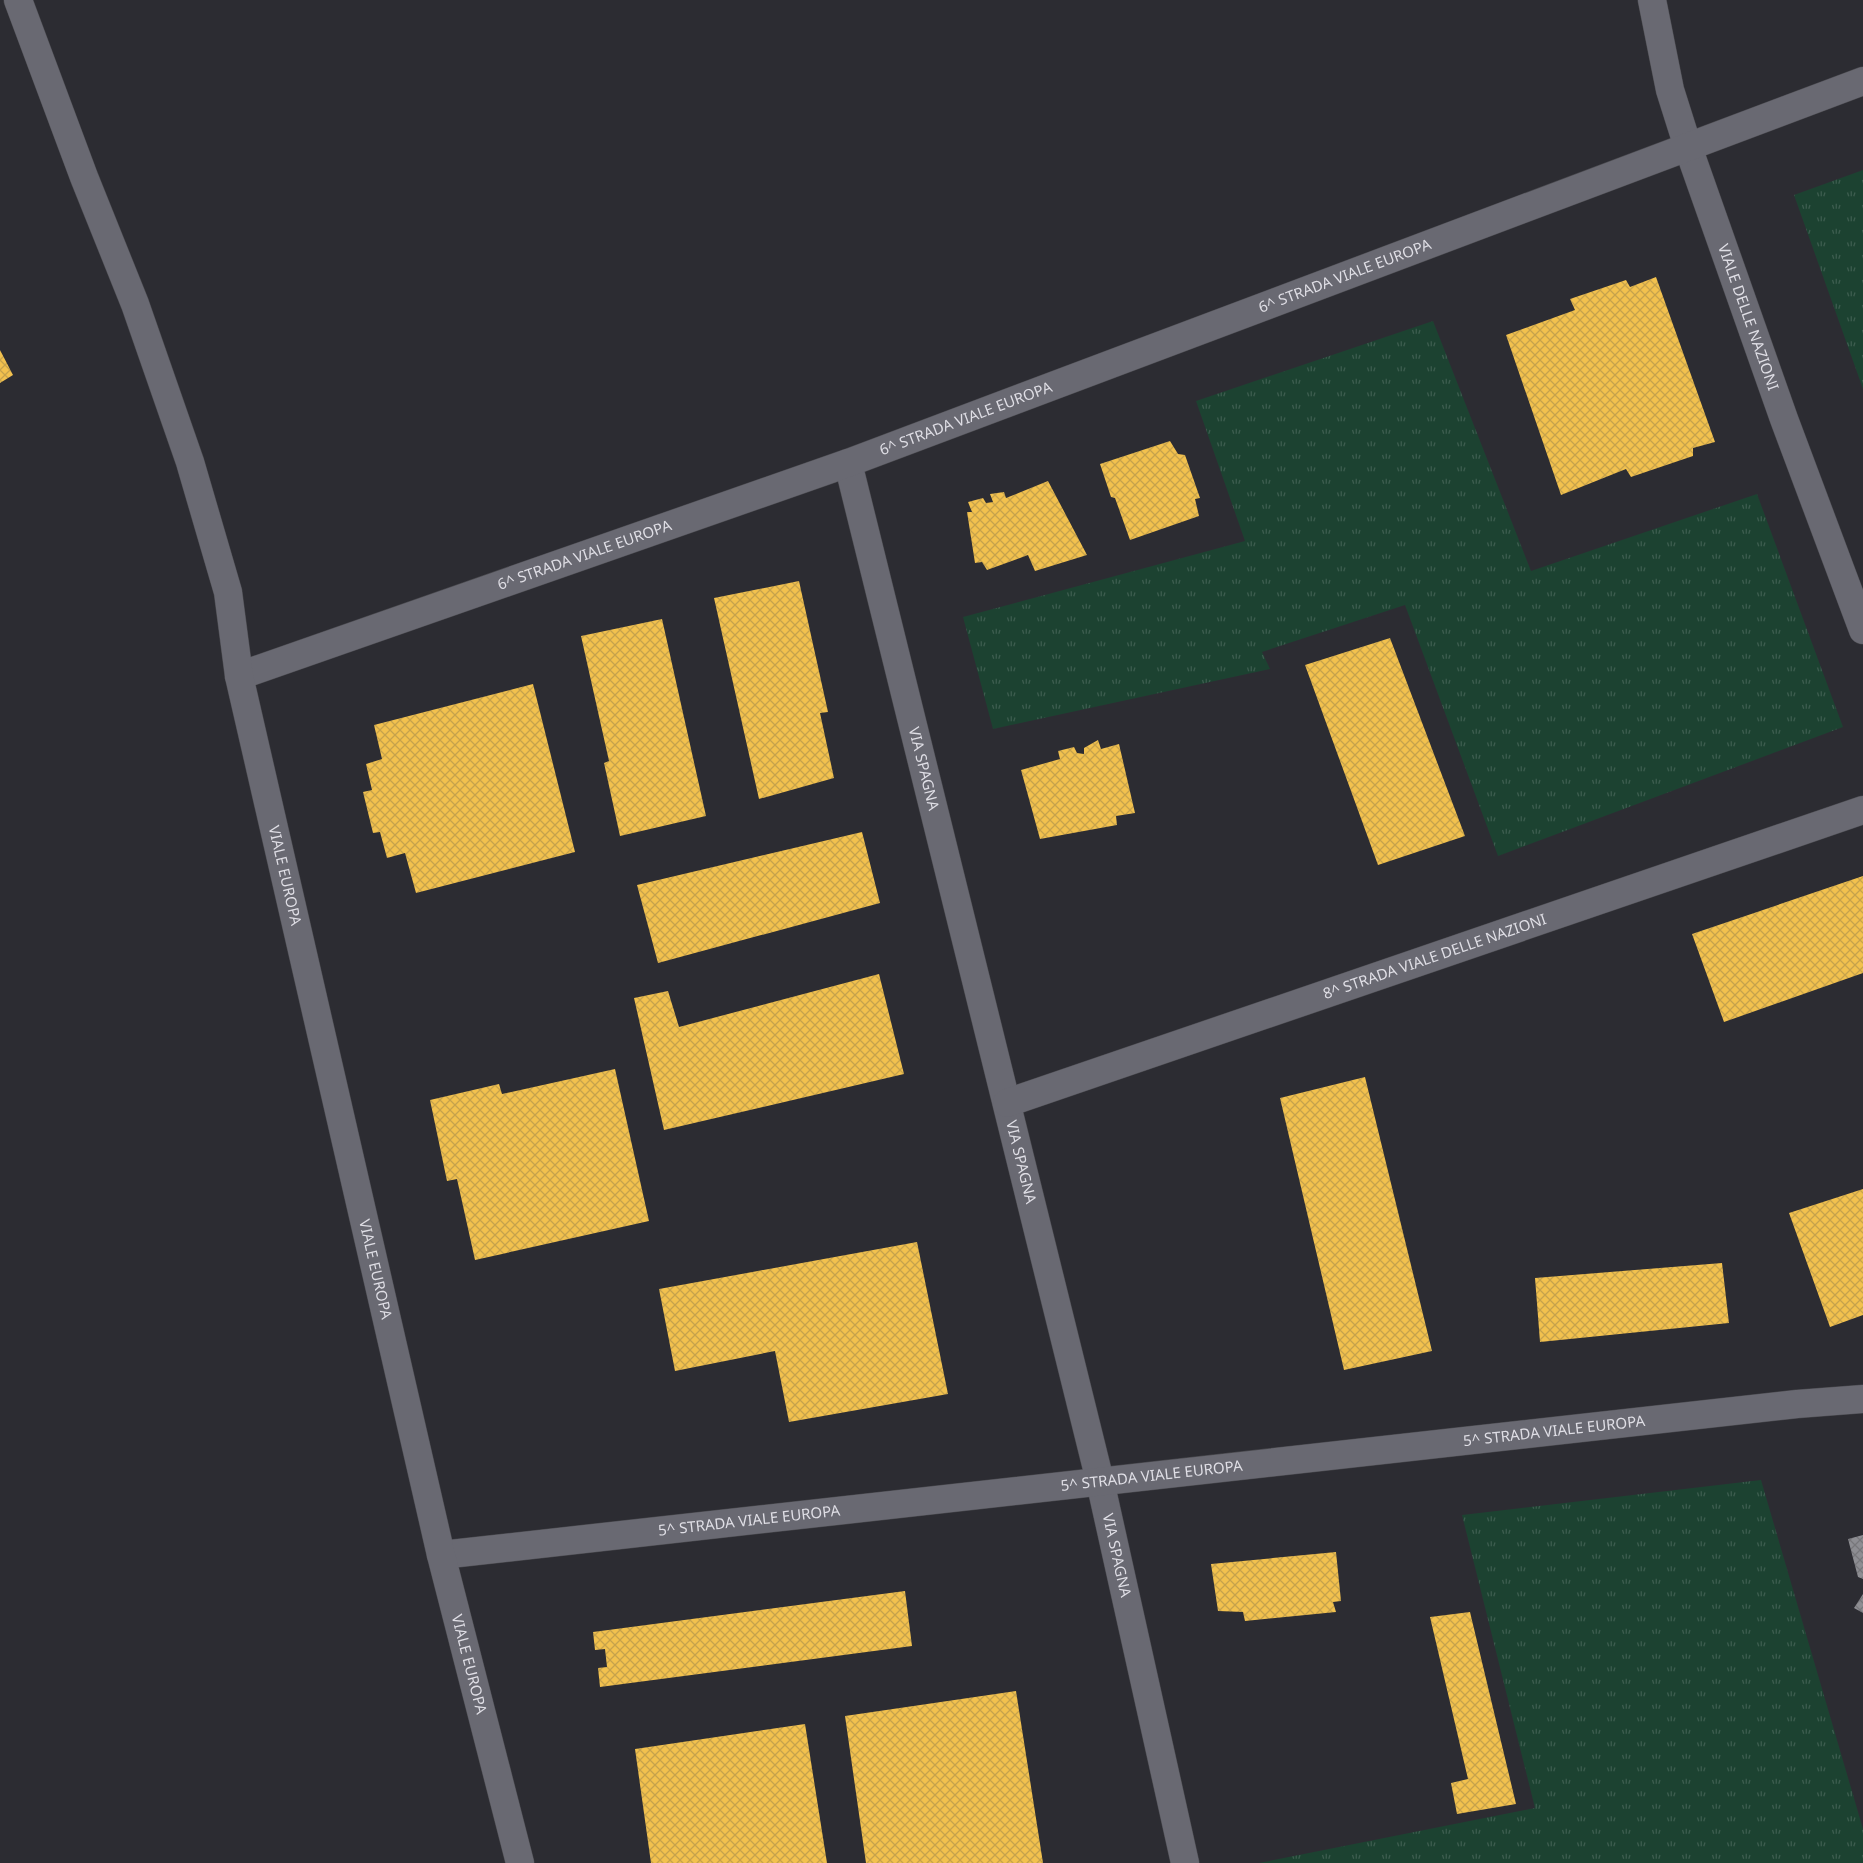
<svg xmlns="http://www.w3.org/2000/svg" width="1863" height="1863" font-family="'Noto Sans',sans-serif">
  <style>
    .grass { fill: url(#grass-tufts) }
    .homes { fill: url(#homes-cross-hatch) }
    .industry { fill: url(#industry-cross-hatch) }
    .lines { fill: none; stroke-linecap: round; stroke-linejoin: round }
    .minor-casing { stroke: #49494e; stroke-width: 29 }
    .tertiary-casing { stroke: #49494e; stroke-width: 29 }
    .minor { stroke: #696972; stroke-width: 28 }
    .tertiary { stroke: #696972; stroke-width: 28 }
    .labels { text-anchor: middle; stroke-width: 5; stroke-linejoin: round; paint-order: stroke }
    .street-label { font-size: 15px; fill: #dfdee5; stroke: #2a2a34 }
  </style>
  <defs>
    <pattern id="grass-tufts" width="24" height="20" patternUnits="userSpaceOnUse" patternTransform="scale(1.25)"><rect width="24" height="20" fill="#1c4231"/><path d="M3 7l-1-3M5 7V3M7 7l1-3M15 17l-1-3M17 17v-4M19 17l1-3" fill="none" stroke="#3d5d4f"/></pattern>
    <pattern id="homes-cross-hatch" width="8" height="8" patternUnits="userSpaceOnUse" patternTransform="scale(1.25)"><rect width="8" height="8" fill="#f2c14e"/><path d="M0 0l8 8M0 8l8-8" fill="none" stroke="#c6a24c"/></pattern>
    <pattern id="industry-cross-hatch" width="8" height="8" patternUnits="userSpaceOnUse" patternTransform="scale(1.25)"><rect width="8" height="8" fill="#8d8d92"/><path d="M0 0l8 8M0 8l8-8" fill="none" stroke="#77777b"/></pattern>
  </defs>
  <rect width="100%" height="100%" fill="#2c2c32"/>
  <path class="grass" d="M 1863,170 L 1863,389 L 1794,195 Z
    M 1433,321 L 1531,571 L 1757,494 L 1843,727 L 1498,856 L 1405,605 L 1262,652 L 1270,669 L 993,729 L 963,617 L 1245,541 L 1196,401 Z
    M 1761,1480 L 1863,1829 L 1863,1863 L 1259,1863 L 1535,1808 L 1462,1515 Z"/>
  <path class="homes" d="M 1656,277 L 1715,442 L 1693,448 L 1693,456 L 1631,477 L 1626,469 L 1561,495 L 1506,335 L 1575,310 L 1570,299 L 1626,280 L 1630,287 Z
    M 0,350 L 13,375 L 0,383 Z
    M 1170,441 L 1178,454 L 1185,455 L 1200,498 L 1195,499 L 1199,516 L 1130,540 L 1115,498 L 1111,497 L 1100,464 Z
    M 1048,481 L 1087,555 L 1035,571 L 1028,555 L 987,570 L 982,562 L 975,563 L 967,512 L 972,512 L 968,502 L 983,498 L 986,503 L 993,502 L 990,494 L 1004,492 L 1006,498 Z
    M 799,581 L 828,712 L 820,713 L 834,778 L 759,799 L 714,598 Z
    M 662,619 L 706,816 L 620,836 L 604,763 L 609,761 L 581,636 Z
    M 1390,638 L 1465,836 L 1378,865 L 1305,665 Z
    M 533,684 L 575,852 L 416,893 L 405,853 L 387,858 L 380,832 L 373,833 L 363,792 L 372,790 L 366,764 L 382,759 L 374,725 Z
    M 1098,740 L 1101,749 L 1119,744 L 1135,813 L 1116,816 L 1117,825 L 1040,839 L 1021,770 L 1060,759 L 1058,751 L 1074,747 L 1077,753 L 1084,754 L 1084,748 Z
    M 862,832 L 880,903 L 658,963 L 637,885 Z
    M 1863,876 L 1863,973 L 1724,1022 L 1692,934 Z
    M 879,974 L 904,1074 L 664,1130 L 634,998 L 668,991 L 679,1027 Z
    M 615,1069 L 649,1221 L 475,1260 L 457,1179 L 447,1181 L 430,1100 L 499,1084 L 502,1094 Z
    M 1365,1077 L 1432,1351 L 1344,1370 L 1280,1098 Z
    M 1863,1189 L 1863,1315 L 1830,1327 L 1789,1213 Z
    M 917,1242 L 948,1394 L 789,1422 L 775,1351 L 675,1371 L 659,1289 Z
    M 1722,1263 L 1729,1323 L 1540,1342 L 1535,1278 Z
    M 1336,1552 L 1341,1601 L 1333,1602 L 1336,1612 L 1245,1621 L 1243,1612 L 1218,1611 L 1211,1564 Z
    M 905,1591 L 912,1646 L 600,1687 L 598,1668 L 607,1667 L 605,1649 L 595,1650 L 593,1632 Z
    M 1470,1612 L 1516,1804 L 1457,1814 L 1451,1783 L 1468,1779 L 1430,1617 Z
    M 1016,1691 L 1043,1863 L 866,1863 L 845,1716 Z
    M 805,1724 L 827,1863 L 651,1863 L 635,1749 Z"/>
  <path class="industry" d="M 1863,1535 L 1863,1579 L 1858,1577 L 1848,1539 Z
    M 1863,1594 L 1863,1613 L 1854,1608 Z"/>
  <g class="lines">
    <defs>
      <g id="minor">
        <path id="s1" d="M 1652,0 L 1670,90 L 1688,147 L 1784,419 L 1863,630"/>
        <path id="s2" d="M 848,463 L 1100,1481 L 1185,1863"/>
        <path id="s3" d="M 239,676 L 848,463 L 1863,81"/>
        <path id="s4" d="M 1007,1103 L 1863,810"/>
        <path id="s5" d="M 441,1555 L 1797,1404 L 1863,1399"/>
      </g>
      <g id="tertiary">
        <path id="s6" d="M 18,0 L 84,177 L 135,304 L 190,462 L 228,592 L 239,676 L 441,1555 L 520,1863"/>
      </g>
    </defs>
    <use href="#minor" class="minor-casing"/>
    <use href="#tertiary" class="tertiary-casing"/>
    <use href="#minor" class="minor"/>
    <use href="#tertiary" class="tertiary"/>
  </g>
  <g class="labels">
    <g class="street-label">
      <text dy="5" stroke="none"><textPath href="#s3" startOffset="1176">6^ STRADA VIALE EUROPA</textPath></text>
      <text dy="5" stroke="none"><textPath href="#s1" startOffset="332">VIALE DELLE NAZIONI</textPath></text>
      <text dy="5" stroke="none"><textPath href="#s3" startOffset="771">6^ STRADA VIALE EUROPA</textPath></text>
      <text dy="5" stroke="none"><textPath href="#s3" startOffset="366">6^ STRADA VIALE EUROPA</textPath></text>
      <text dy="5" stroke="none"><textPath href="#s2" startOffset="315">VIA SPAGNA</textPath></text>
      <text dy="5" stroke="none"><textPath href="#s6" startOffset="918">VIALE EUROPA</textPath></text>
      <text dy="5" stroke="none"><textPath href="#s4" startOffset="452">8^ STRADA VIALE DELLE NAZIONI</textPath></text>
      <text dy="5" stroke="none"><textPath href="#s2" startOffset="720">VIA SPAGNA</textPath></text>
      <text dy="5" stroke="none"><textPath href="#s6" startOffset="1322">VIALE EUROPA</textPath></text>
      <text dy="5" stroke="none"><textPath href="#s5" startOffset="1120">5^ STRADA VIALE EUROPA</textPath></text>
      <text dy="5" stroke="none"><textPath href="#s5" startOffset="715">5^ STRADA VIALE EUROPA</textPath></text>
      <text dy="5" stroke="none"><textPath href="#s5" startOffset="310">5^ STRADA VIALE EUROPA</textPath></text>
      <text dy="5" stroke="none"><textPath href="#s2" startOffset="1125">VIA SPAGNA</textPath></text>
      <text dy="5" stroke="none"><textPath href="#s6" startOffset="1728">VIALE EUROPA</textPath></text>
    </g>
  </g>
</svg>
